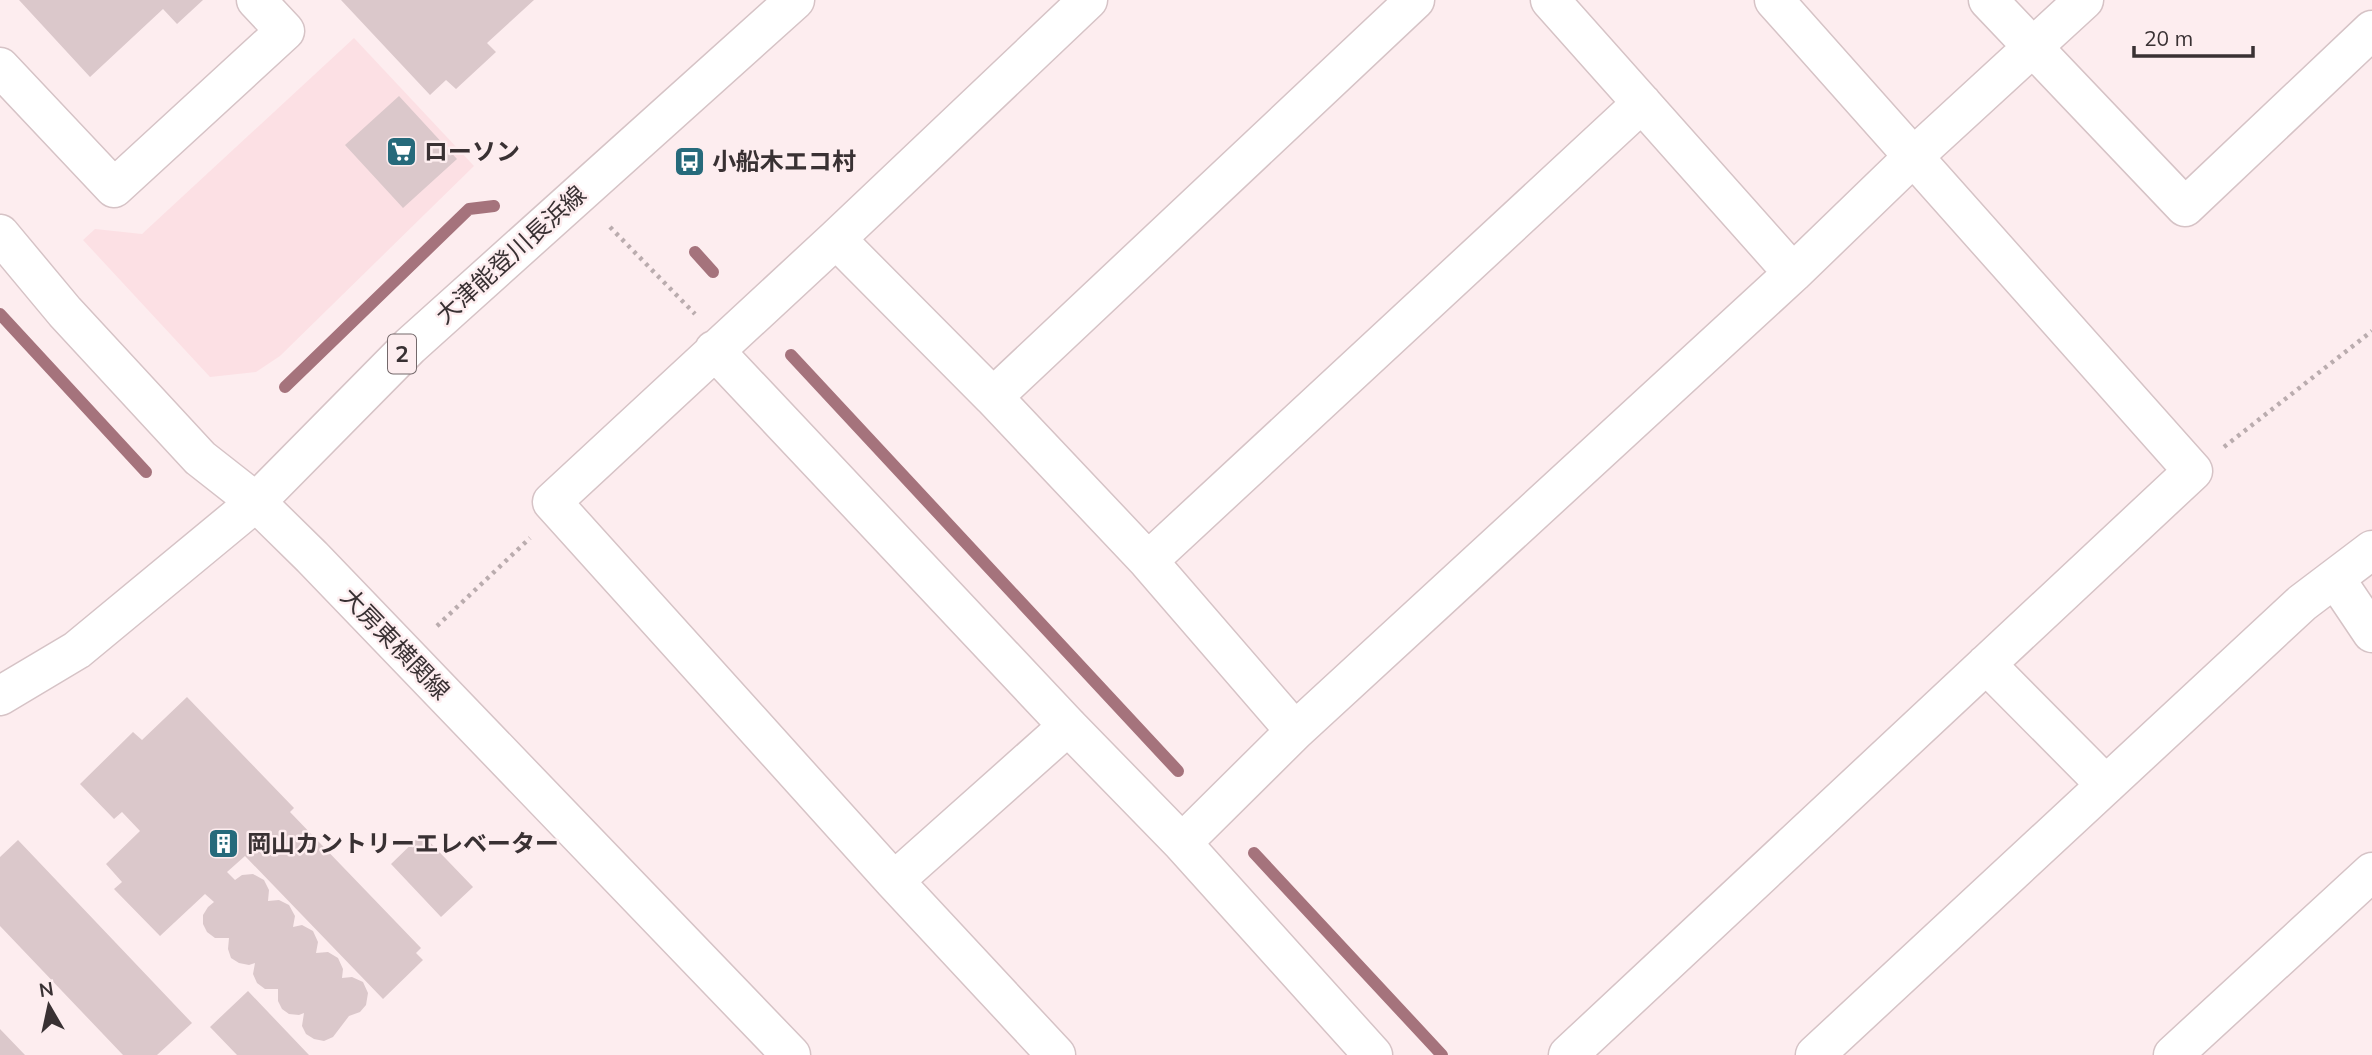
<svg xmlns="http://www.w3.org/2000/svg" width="2372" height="1055" font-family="Mulish,'Noto Sans JP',sans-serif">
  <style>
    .built { fill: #fce0e4 }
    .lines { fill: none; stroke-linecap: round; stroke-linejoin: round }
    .stream { stroke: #a5737c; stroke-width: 12 }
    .building { fill: #dbc8cb }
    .minor-casing { stroke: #d6c3c6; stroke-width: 41 }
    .major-casing { stroke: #d6c3c6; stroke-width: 41 }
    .path { stroke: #baacae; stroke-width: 4.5; stroke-dasharray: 3.5 5; stroke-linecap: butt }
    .minor { stroke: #fff; stroke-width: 38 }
    .major { stroke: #fff; stroke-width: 38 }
    .labels { text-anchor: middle; stroke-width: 5; stroke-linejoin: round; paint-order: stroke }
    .shield { fill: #fdedef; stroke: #74696b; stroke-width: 2 }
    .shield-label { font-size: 23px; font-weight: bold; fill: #393133 }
    .poi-label { font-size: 24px; font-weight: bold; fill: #393133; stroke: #fdedef; text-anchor: start }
    .street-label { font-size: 24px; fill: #393133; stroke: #fdedef }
  </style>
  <rect width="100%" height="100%" fill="#fdedef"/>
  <path class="built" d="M 354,38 L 474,166 L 280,356 L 256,372 L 210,377 L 83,240 L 95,229 L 142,234 Z"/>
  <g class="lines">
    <path class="stream" d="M 695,252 L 713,272
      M 0,314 L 146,472
      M 791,355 L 1178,771
      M 285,387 L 469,209 L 494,206
      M 1254,853 L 1442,1055"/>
  </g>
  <path class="building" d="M 19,0 L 203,0 L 177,24 L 163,9 L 90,77 Z
    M 341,0 L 534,0 L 487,43 L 496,52 L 456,89 L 446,80 L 430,95 Z
    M 399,96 L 457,159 L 403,208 L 345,145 Z
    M 187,697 L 294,808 L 290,812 L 421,948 L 416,953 L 423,960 L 383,999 L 245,856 L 227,872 L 235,880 L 242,875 L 253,874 L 264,880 L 269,890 L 268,901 L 279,900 L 289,905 L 295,916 L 293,927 L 302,925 L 313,931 L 318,942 L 316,953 L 328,952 L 338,958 L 343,969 L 342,978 L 352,977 L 363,982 L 368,993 L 366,1005 L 360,1012 L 349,1016 L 333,1037 L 324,1041 L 314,1039 L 306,1034 L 302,1026 L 304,1013 L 299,1015 L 289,1014 L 282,1009 L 278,1001 L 278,989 L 265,989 L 257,983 L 253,974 L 255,963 L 249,965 L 239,963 L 231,958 L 228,949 L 229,938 L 215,938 L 207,932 L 203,924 L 203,915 L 208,907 L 214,902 L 205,894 L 160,936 L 114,889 L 122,882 L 106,864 L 140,831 L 122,812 L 114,819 L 80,784 L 133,732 L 142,740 Z
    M 422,834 L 473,887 L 441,917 L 391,864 Z
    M 18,840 L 192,1023 L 157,1055 L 123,1055 L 0,926 L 0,857 Z
    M 248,991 L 309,1055 L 237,1055 L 210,1027 Z
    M 0,1029 L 25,1055 L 0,1055 Z"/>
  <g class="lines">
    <defs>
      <path id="minor" d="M 1550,0 L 1793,273
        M 1988,0 L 2185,207 L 2372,30
        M 0,67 L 114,188 L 285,31 L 256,0
        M 836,239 L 993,397 L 1148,561 L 1295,731
        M 714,350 L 1068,726 L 1182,843 L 1373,1055
        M 993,397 L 1415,0
        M 1148,561 L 1642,103
        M 2335,578 L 2372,633
        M 1986,664 L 2106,785
        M 1182,843 L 1295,731 L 1793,273 L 1913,157 L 2084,0
        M 894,881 L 1068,726
        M 1056,1055 L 894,881 L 552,502 L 836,239 L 1088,0
        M 1568,1055 L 2193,471 L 1774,0
        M 1815,1055 L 2302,603 L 2372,550
        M 2173,1055 L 2372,872"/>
      <path id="major" d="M 0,234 L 65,312 L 200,458 L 256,502 L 312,557 L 791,1055
        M 0,696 L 77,650 L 256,502 L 410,346 L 795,0"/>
    </defs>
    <use href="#minor" class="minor-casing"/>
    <use href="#major" class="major-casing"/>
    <path class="path" d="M 610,227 L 695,314
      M 2224,447 L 2372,331
      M 437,626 L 530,538"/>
    <use href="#minor" class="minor"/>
    <use href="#major" class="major"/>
  </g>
  <defs>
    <symbol id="supermarket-square" viewBox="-11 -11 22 22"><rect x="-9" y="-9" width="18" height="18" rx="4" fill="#266a7b" stroke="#fdedef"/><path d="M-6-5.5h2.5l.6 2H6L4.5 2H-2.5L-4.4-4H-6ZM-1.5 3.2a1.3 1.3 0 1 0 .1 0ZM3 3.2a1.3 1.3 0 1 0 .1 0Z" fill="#fff"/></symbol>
    <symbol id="bus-square" viewBox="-11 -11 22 22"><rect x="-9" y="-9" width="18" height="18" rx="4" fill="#266a7b" stroke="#fdedef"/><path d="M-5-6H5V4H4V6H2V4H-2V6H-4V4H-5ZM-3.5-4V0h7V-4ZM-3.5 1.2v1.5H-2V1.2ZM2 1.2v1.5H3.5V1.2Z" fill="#fff"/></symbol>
    <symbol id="building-square" viewBox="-11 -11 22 22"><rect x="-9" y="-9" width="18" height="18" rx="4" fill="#266a7b" stroke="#fdedef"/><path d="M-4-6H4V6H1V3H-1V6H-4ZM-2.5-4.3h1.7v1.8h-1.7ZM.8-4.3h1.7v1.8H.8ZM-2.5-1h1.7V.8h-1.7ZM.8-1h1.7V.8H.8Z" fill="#fff"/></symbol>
  </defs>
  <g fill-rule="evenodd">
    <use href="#supermarket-square" x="384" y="134" width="35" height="35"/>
    <use href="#bus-square" x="672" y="144" width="35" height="35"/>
    <use href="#building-square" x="206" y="826" width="35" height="35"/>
  </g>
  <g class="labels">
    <rect class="shield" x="388" y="334.5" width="28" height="39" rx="5"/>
    <g class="shield-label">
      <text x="402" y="362">2</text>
    </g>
    <g class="poi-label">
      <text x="424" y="160">ローソン</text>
      <text x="712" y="170">小船木エコ村</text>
      <text x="247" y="852">岡山カントリーエレベーター</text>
    </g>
    <g class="street-label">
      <text transform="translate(511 255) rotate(-42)" y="8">大津能登川長浜線</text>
      <text transform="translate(395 644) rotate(46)" y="8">大房東横関線</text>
    </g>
  </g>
  <g transform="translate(49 1006) rotate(351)" stroke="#fdedef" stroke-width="5" paint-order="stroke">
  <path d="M0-5L12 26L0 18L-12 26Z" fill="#393133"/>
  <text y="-10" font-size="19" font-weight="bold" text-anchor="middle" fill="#393133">N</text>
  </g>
  <path d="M2134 46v10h119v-10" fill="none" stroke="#393133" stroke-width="3.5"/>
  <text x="2144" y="46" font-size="21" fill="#393133" stroke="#fdedef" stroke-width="5" paint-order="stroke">20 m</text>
</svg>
